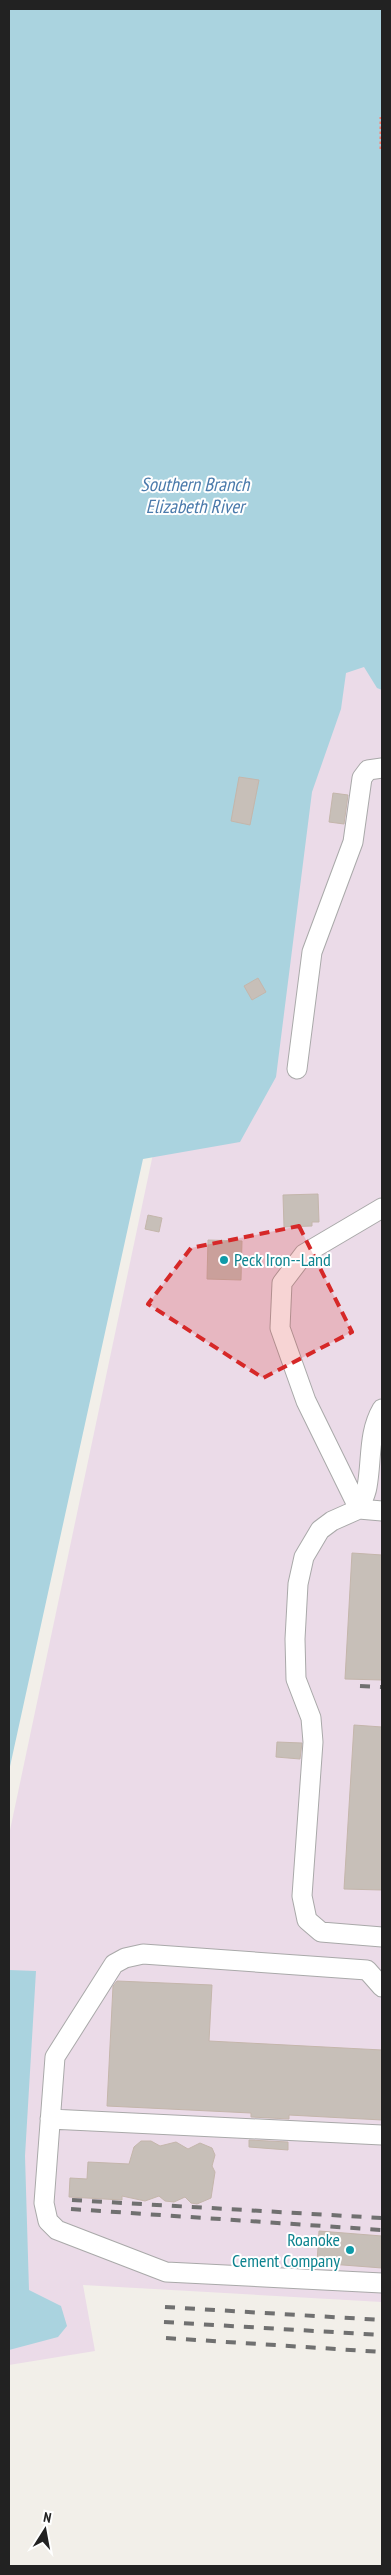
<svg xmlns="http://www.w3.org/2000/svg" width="391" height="2575" font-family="'PT Sans Narrow',sans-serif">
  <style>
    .industrial { fill: #ebdbe8 }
    .water { fill: #aad3df }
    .building { fill: #c7bfb8; stroke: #c4b6ab }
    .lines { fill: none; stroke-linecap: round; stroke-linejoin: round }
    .minor-casing { stroke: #a9a9a9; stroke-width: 21 }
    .path { stroke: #fa8072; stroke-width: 3; stroke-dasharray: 2.5 2.5; stroke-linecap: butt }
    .minor { stroke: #fff; stroke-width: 19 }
    .rail { stroke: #707070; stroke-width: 4; stroke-dasharray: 10 10; stroke-linecap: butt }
    .marked { fill: #d62828; fill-opacity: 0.2; stroke: #d62828; stroke-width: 4; stroke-dasharray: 10 6; stroke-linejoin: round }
    .culture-dot { fill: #0f9aa8; stroke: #fff; stroke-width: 2 }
    .labels { text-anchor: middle; stroke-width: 4; stroke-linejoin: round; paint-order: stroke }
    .culture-label { font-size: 18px; fill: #0d838f; stroke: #fff; text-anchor: start }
    .water-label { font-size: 19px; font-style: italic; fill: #4a7aab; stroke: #fff }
  </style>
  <rect width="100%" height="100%" fill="#f2efe9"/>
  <path class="industrial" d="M 382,71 L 382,2302 L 83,2285 L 95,2351 L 9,2365 L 9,1835 Z"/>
  <path class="water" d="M 9,9 L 382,9 L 382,690 L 377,688 L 364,667 L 346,673 L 341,709 L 312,792 L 276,1077 L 240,1142 L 143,1159 L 9,1771 Z
    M 9,1970 L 36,1971 L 25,2156 L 29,2290 L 61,2306 L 67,2326 L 58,2337 L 9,2350 Z"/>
  <path class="building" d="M 239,777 L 259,780 L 250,825 L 231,821 Z
    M 333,793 L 348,795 L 344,824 L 329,822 Z
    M 258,978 L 266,992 L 252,1000 L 244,986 Z
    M 318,1194 L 319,1222 L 312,1222 L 312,1226 L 284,1227 L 283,1195 Z
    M 148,1215 L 162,1218 L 159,1232 L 145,1229 Z
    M 208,1240 L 242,1241 L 241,1280 L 207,1279 Z
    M 352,1553 L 382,1555 L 382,1680 L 345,1679 Z
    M 354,1725 L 382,1727 L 382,1890 L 344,1889 Z
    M 277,1742 L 302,1743 L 300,1759 L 276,1757 Z
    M 117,1981 L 212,1985 L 209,2041 L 382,2050 L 382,2120 L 289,2115 L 289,2119 L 251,2117 L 251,2113 L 107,2106 L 113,1986 Z
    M 249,2140 L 288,2142 L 288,2150 L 249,2147 Z
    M 141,2141 L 151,2141 L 160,2146 L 176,2142 L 188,2149 L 200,2143 L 212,2148 L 215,2155 L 212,2166 L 215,2172 L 211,2198 L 197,2204 L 191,2203 L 185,2197 L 174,2202 L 165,2201 L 159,2196 L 145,2201 L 122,2196 L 122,2200 L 69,2197 L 70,2178 L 87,2179 L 88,2162 L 129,2164 L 134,2147 Z
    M 319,2231 L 382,2236 L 382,2268 L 317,2263 Z"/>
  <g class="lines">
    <defs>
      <path id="minor" d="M 297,1069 L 312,952 L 353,842 L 362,778 L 368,770 L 382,768
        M 382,1208 L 304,1254 L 282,1283 L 280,1328 L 306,1401 L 359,1509 L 382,1511
        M 382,1409 C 368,1433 372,1460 367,1487 C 366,1494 362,1502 359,1509 L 332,1521 L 320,1530 L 304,1557 L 298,1584 L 295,1639 L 296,1679 L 311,1718 L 313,1742 L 302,1896 L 307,1920 L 321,1932 L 382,1937
        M 382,1987 L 367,1970 L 143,1954 L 125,1958 L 114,1964 L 55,2057 L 44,2203 L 48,2221 L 57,2230 L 166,2272 L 382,2283
        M 50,2119 L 382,2135"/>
    </defs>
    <use href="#minor" class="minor-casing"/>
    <path class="path" d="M 381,149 L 381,117"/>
    <use href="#minor" class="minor"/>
    <path class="rail" d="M 360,1686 L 382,1687
      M 72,2200 L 382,2218
      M 71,2209 L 382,2230
      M 165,2307 L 382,2320
      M 164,2322 L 382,2335
      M 166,2338 L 382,2352"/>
  </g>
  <path class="marked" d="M 299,1226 L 352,1332 L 263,1378 L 148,1304 L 191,1248 Z"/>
  <g class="culture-dot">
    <circle cx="224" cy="1260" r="5"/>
    <circle cx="350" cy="2250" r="5"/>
  </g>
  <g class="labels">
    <g class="culture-label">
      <text x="234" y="1266">Peck Iron--Land</text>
      <text x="340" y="2246" text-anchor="end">Roanoke<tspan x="340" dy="21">Cement Company</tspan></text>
    </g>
    <g class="water-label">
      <text x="195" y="491">Southern Branch<tspan x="195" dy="22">Elizabeth River</tspan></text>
    </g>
  </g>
  <rect width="391" height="2575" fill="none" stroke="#222222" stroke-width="20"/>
  <g transform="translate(45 2530) rotate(11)" stroke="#ffffff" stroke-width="4" paint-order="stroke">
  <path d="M0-4L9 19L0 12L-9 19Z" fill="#222222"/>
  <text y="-8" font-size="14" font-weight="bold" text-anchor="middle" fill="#222222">N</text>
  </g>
</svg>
